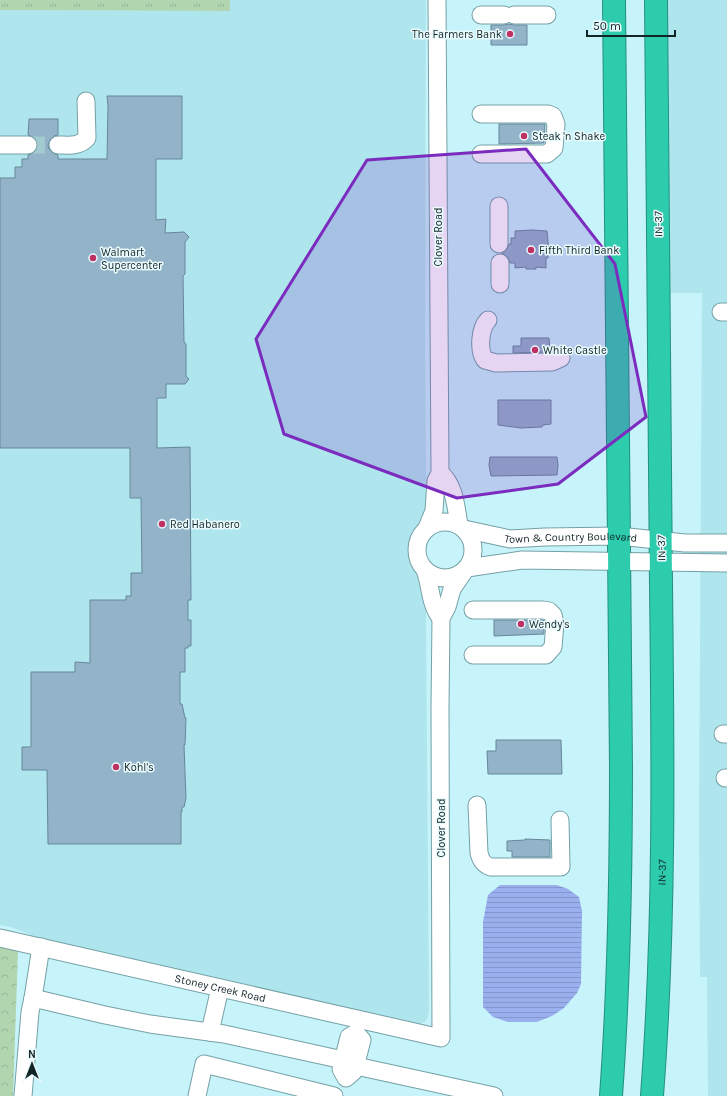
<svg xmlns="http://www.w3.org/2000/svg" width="727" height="1096" font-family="Karla,sans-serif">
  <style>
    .built { fill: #afe6ee }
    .forest { fill: url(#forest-crowns) }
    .park { fill: url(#park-tufts) }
    .water { fill: url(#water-rules) }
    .building { fill: #93b3c9; stroke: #67869b }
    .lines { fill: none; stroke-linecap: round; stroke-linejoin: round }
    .minor-tunnel { stroke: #a2cad0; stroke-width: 17; stroke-dasharray: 17 8; stroke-linecap: butt }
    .minor-casing { stroke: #75a0a6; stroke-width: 19 }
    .highway-casing { stroke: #24917e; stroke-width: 24 }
    .minor { stroke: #fff; stroke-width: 17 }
    .highway { stroke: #2dccad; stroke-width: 22 }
    .marked { fill: #7b2cbf; fill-opacity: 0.2; stroke: #7b2cbf; stroke-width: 3; stroke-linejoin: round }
    .poi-dot { fill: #be3163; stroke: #eafbfe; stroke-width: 1.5 }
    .labels { text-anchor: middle; stroke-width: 3; stroke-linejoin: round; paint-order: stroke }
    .poi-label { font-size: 11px; fill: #122426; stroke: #eafbfe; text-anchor: start }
    .street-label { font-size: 11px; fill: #122426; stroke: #eafbfe }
  </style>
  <defs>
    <pattern id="forest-crowns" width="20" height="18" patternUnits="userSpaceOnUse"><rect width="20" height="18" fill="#b0d5af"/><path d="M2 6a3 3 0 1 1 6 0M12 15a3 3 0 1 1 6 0" fill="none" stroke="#96b796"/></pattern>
    <pattern id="park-tufts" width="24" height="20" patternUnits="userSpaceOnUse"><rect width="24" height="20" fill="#b0d5af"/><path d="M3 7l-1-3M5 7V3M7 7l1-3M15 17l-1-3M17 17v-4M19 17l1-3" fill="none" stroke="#96b796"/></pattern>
    <pattern id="water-rules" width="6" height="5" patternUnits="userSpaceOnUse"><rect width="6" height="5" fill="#9aafed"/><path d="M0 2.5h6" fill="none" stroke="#8496cb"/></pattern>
  </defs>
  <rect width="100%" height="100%" fill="#c6f4fa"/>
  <path class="built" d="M 230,0 L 426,0 L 425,357 L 426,475 L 427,486 L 426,508 L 424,514 L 419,522 L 414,565 L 419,574 L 426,610 L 429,1009 L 428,1017 L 425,1022 L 416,1025 L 51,943 L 11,927 L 0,925 L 0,10 L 230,11 Z
    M 664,0 L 727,0 L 727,1096 L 708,1096 L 707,977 L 700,977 L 699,824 L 702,293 L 666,293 Z"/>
  <path class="forest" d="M 0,947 L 18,951 L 13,1096 L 0,1096 Z"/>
  <path class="park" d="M 0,0 L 230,0 L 230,11 L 0,10 Z"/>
  <path class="water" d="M 500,885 L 557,885 L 568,889 L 579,897 L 582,911 L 581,984 L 577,993 L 564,1008 L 552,1016 L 537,1022 L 508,1022 L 493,1017 L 483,1007 L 483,922 L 488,895 Z"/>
  <path class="building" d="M 509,24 L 514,25 L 527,25 L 527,45 L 491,45 L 491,25 L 504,25 Z
    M 107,96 L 182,96 L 182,159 L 156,159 L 156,220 L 166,219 L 165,233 L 184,232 L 189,237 L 185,242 L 185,274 L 183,276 L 184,342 L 186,344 L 186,376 L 189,379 L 185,384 L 166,384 L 166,398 L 157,398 L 157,448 L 190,447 L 191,600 L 188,600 L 188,620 L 191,620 L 191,646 L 188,646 L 188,648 L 185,648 L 185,672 L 180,672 L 180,704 L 182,704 L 185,718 L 186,718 L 185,745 L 184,745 L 186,798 L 184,807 L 182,807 L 182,812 L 181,812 L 181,844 L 48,844 L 47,770 L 22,770 L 22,747 L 31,747 L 31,672 L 75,672 L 75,662 L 90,663 L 90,600 L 126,600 L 126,596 L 131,596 L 131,573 L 142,573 L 141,498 L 130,498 L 130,448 L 0,448 L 0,178 L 15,178 L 15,167 L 22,167 L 22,159 L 28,159 L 28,155 L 33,153 L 37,150 L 38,145 L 37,140 L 33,137 L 28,135 L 29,119 L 58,119 L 58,135 L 54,136 L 50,140 L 48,145 L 49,149 L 53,153 L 58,155 L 58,159 L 107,159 L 108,106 Z
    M 499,124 L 545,124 L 544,143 L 499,144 Z
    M 532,230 L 547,231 L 549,253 L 548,253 L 548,258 L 546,258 L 546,268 L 536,267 L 536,269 L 526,269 L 526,267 L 515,268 L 515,263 L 510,263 L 508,258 L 502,253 L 507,249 L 509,244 L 511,244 L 511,238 L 515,238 L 515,231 Z
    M 521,338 L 549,338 L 550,352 L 513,353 L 513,346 L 521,346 Z
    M 498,400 L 551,400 L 551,424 L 543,425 L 542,427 L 521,428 L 498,425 Z
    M 490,457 L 557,457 L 558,465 L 557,475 L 491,476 L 489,465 Z
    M 494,620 L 544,620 L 544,634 L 494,636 Z
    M 496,740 L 561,740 L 562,774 L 488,774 L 487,751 L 496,751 Z
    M 525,839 L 550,840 L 550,857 L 512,857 L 512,851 L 507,851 L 507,841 L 525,840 Z"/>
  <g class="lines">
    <path class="minor-tunnel" d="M 28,145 L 58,145"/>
    <defs>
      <g id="minor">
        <path d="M 481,15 L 504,15"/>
        <path d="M 514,15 L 547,15"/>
        <path d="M 0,145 L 28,145"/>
        <path d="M 58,145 C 69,145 79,147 87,138 L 86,101"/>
        <path d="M 481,154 L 547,154 L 554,148 L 556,124 L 553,116 L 548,114 L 481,114"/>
        <path d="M 499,206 L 499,244"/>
        <path d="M 500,263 L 500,284"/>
        <path d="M 721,312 L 727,312"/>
        <path d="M 488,320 C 480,328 478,350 485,360 L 496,363 L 552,362 L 561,358"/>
        <path d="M 440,473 C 455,485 456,508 459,525"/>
        <circle cx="445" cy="550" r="28"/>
        <path d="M 427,528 L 434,511 L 436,481 L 440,473 L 437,0"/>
        <path id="s1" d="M 464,529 L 510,539 L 545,537 L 619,536 L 685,543 L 727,543"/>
        <path d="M 467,568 L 522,560 L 727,563"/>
        <path d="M 425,570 C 431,586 430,606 441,618"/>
        <path d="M 473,610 L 543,610 L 549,611 L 553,615 L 555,623 L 553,647 L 546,655 L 473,655"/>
        <path d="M 723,734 L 727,734"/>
        <path d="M 725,778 L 727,778"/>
        <path d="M 477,805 L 479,853 C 481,861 484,865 491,867 L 561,867 L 560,820"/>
        <path id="s2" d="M 0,938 L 441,1038 L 440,707 L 441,618 L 447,607 L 452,589 L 465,570"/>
        <path d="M 33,998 L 105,1015 L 150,1024 L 224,1034 L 343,1060"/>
        <path d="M 210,1032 L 220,988"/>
        <path d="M 356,1033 L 362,1040 L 354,1071 L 346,1078 L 341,1069 L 349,1037 Z"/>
        <path d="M 356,1066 L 494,1096"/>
        <path d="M 23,1096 L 30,1012 L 33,998 L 41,947"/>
        <path d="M 197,1096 L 204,1064 L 334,1096"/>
      </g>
      <g id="highway">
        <path d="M 611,1096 C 619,986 621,877 621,767 L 614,0"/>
        <path id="s3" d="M 652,1096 C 665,926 663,755 661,584 C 659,389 658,195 656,0"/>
      </g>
    </defs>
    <use href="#minor" class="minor-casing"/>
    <use href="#highway" class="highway-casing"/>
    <use href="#minor" class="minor"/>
    <use href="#highway" class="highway"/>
  </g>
  <path class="marked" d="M 526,149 L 615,264 L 646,417 L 558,484 L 457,498 L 284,434 L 256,339 L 367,160 Z"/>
  <g class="poi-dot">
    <circle cx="510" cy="34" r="4"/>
    <circle cx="524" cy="136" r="4"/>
    <circle cx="531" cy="250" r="4"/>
    <circle cx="93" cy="258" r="4"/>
    <circle cx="535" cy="350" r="4"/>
    <circle cx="162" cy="524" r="4"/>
    <circle cx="521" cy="624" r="4"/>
    <circle cx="116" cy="767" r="4"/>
  </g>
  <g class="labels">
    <g class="poi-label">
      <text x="502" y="38" text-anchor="end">The Farmers Bank</text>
      <text x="532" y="140">Steak 'n Shake</text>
      <text x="539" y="254">Fifth Third Bank</text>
      <text x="101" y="256">Walmart<tspan x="101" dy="13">Supercenter</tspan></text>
      <text x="543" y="354">White Castle</text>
      <text x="170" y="528">Red Habanero</text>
      <text x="529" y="628">Wendy's</text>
      <text x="124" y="771">Kohl's</text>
    </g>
    <g class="street-label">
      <text transform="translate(658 224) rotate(-91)" y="4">IN-37</text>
      <text transform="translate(438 237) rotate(-90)" y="4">Clover Road</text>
      <text dy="4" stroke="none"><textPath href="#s1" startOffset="108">Town &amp; Country Boulevard</textPath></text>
      <text transform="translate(661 548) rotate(-91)" y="4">IN-37</text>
      <text transform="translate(441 828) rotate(-90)" y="4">Clover Road</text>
      <text dy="4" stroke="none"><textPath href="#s3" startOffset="224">IN-37</textPath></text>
      <text dy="4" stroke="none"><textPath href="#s2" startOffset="226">Stoney Creek Road</textPath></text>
    </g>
  </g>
  <g transform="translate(32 1064)" stroke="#eafbfe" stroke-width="3" paint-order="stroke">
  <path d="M0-3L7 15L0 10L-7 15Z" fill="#122426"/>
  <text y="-6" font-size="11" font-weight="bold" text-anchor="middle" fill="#122426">N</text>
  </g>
  <path d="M587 30v6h88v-6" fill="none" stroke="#122426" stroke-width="2"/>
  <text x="593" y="30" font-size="12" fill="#122426" stroke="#eafbfe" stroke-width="3" paint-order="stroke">50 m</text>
</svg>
